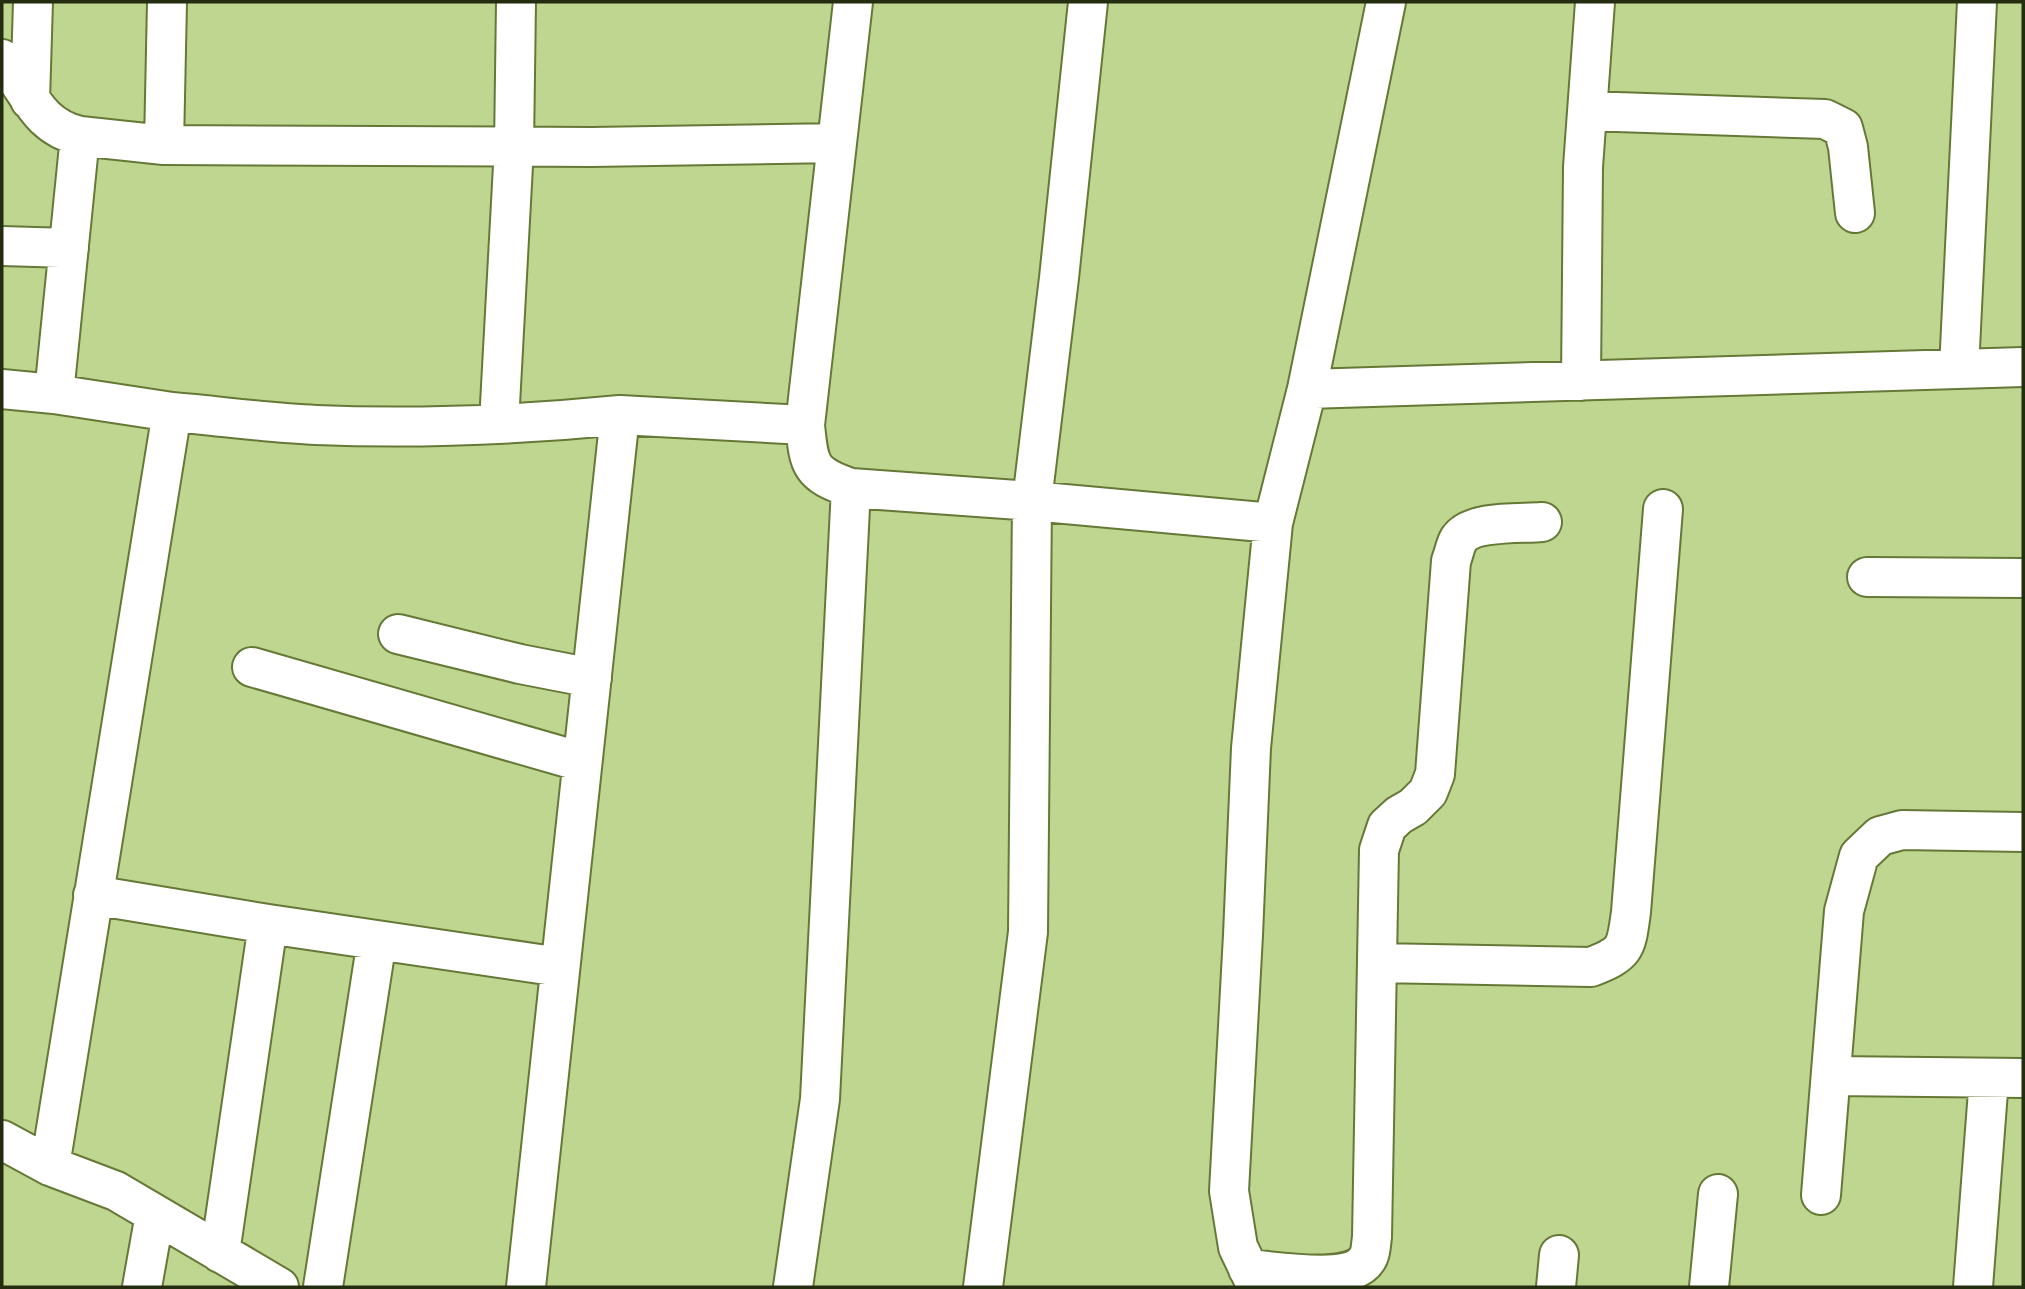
<svg xmlns="http://www.w3.org/2000/svg" width="2025" height="1289" font-family="Figtree,sans-serif">
  <style>
    .lines { fill: none; stroke-linecap: round; stroke-linejoin: round }
    .minor-casing { stroke: #657836; stroke-width: 42 }
    .minor { stroke: #fff; stroke-width: 38 }
  </style>
  <rect width="100%" height="100%" fill="#bfd691"/>
  <g class="lines">
    <defs>
      <path id="minor" d="M 2,59 C 29,90 36,126 80,136
        M 30,100 L 33,2
        M 1587,111 L 1825,119 L 1843,128 L 1848,147 L 1855,213
        M 164,145 L 591,147 L 837,143
        M 2,246 L 69,248
        M 1959,369 L 1977,2
        M 1581,381 L 1583,167 L 1595,2
        M 2,389 L 54,394
        M 1307,389 L 1386,2
        M 172,412 C 220,416 268,423 316,425 C 417,429 519,425 620,415
        M 499,423 L 514,147 L 516,2
        M 805,425 L 853,2
        M 1867,577 L 2023,578
        M 398,634 L 520,664 L 592,678
        M 252,667 L 582,762
        M 93,895 L 268,924 L 560,967
        M 1377,963 L 1591,967 C 1627,953 1626,948 1631,912 L 1663,509
        M 1831,1076 L 2023,1078
        M 2,1140 L 50,1166 L 116,1191 L 279,1287
        M 50,1166 L 172,412 L 54,394 L 80,136 L 164,145 L 167,2
        M 1821,1195 L 1844,911 L 1859,856 L 1880,836 L 1902,830 L 2023,832
        M 220,1253 L 268,924
        M 1248,1269 C 1275,1271 1352,1285 1367,1259 C 1371,1254 1371,1243 1372,1237 L 1379,850 L 1387,826 L 1399,815 L 1413,807 L 1428,792 L 1435,774 L 1451,561 C 1454,554 1455,545 1459,539 C 1472,520 1520,524 1542,522
        M 142,1287 L 155,1214
        M 323,1287 L 377,940
        M 526,1287 L 620,415 L 805,425 C 809,466 810,474 851,488 L 1032,501 L 1273,523 L 1307,389 L 2023,367
        M 793,1287 L 820,1099 L 851,488
        M 983,1287 L 1028,932 L 1032,501 L 1059,278 L 1088,2
        M 1257,1287 L 1238,1247 L 1229,1191 L 1243,935 L 1251,748 L 1273,523
        M 1556,1287 L 1559,1255
        M 1709,1287 L 1718,1194
        M 1973,1287 L 1989,1078"/>
    </defs>
    <use href="#minor" class="minor-casing"/>
    <use href="#minor" class="minor"/>
  </g>
  <rect width="2025" height="1289" fill="none" stroke="#252d11" stroke-width="7"/>
</svg>
